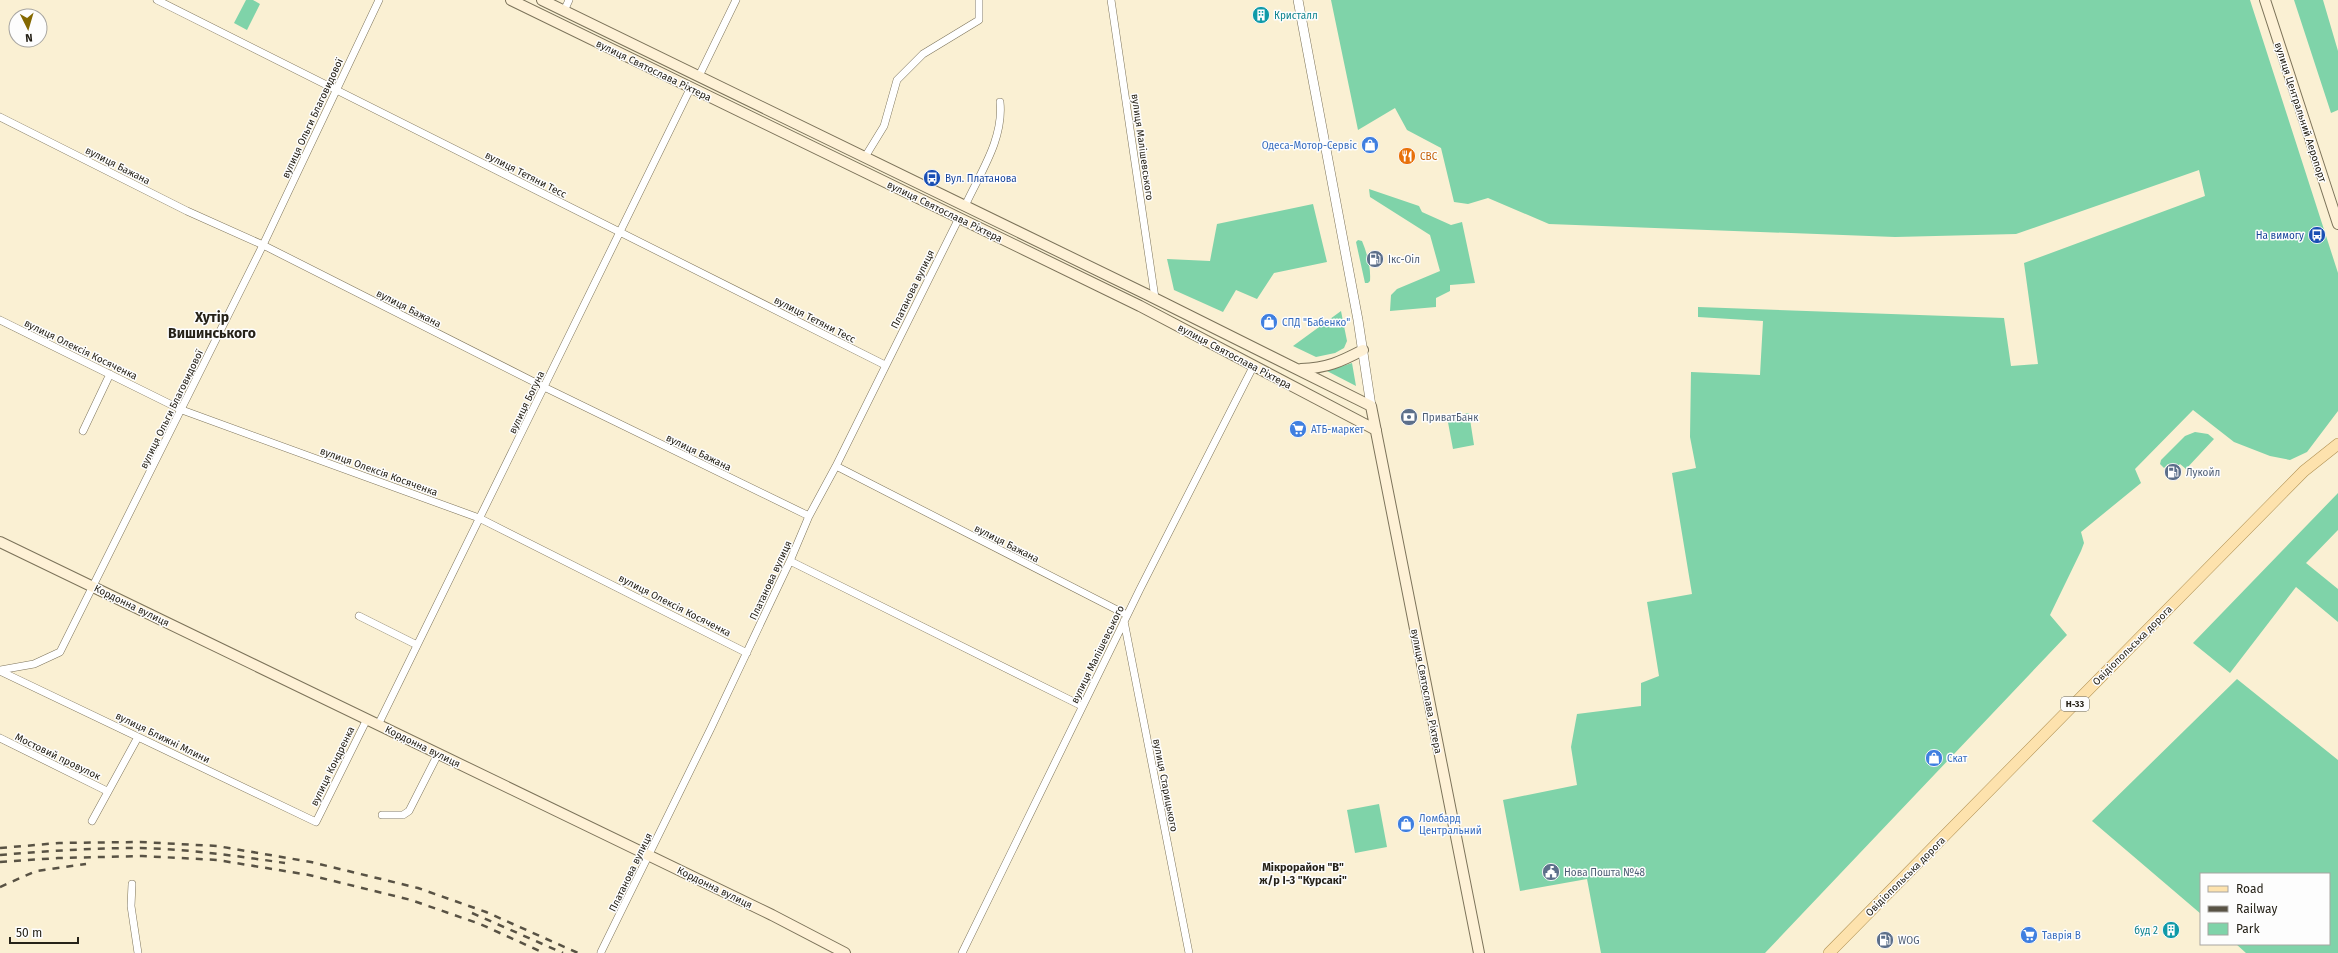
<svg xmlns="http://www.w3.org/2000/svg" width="2338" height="953" font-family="'Fira Sans',sans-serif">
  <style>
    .green { fill: #7fd3a9 }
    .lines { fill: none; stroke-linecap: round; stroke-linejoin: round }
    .minor-casing { stroke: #7c735a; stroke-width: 8 }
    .tertiary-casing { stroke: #7c735a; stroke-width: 10 }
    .secondary-casing { stroke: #7c735a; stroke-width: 12 }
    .primary-casing { stroke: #b19255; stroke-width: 12 }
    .minor { stroke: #fff; stroke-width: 7 }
    .tertiary { stroke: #fff; stroke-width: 9 }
    .secondary { stroke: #fef1d6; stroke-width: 10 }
    .primary { stroke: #fde2ad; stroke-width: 11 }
    .rail { stroke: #585244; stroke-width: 2.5; stroke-dasharray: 7 7; stroke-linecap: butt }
    .labels { text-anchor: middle; stroke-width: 3; stroke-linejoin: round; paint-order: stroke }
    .shield { fill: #fdfdfd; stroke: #66645d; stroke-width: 1 }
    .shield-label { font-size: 9px; font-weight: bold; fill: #262218 }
    .culture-label { font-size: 10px; fill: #0d838f; stroke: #fdfdfd; text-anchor: start }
    .street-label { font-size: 10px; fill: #262218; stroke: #fdfdfd }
    .shop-label { font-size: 10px; fill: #366cbe; stroke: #fdfdfd; text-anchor: start }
    .food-label { font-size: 10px; fill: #c56008; stroke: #fdfdfd; text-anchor: start }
    .transit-label { font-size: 10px; fill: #164399; stroke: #fdfdfd; text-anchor: start }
    .service-label { font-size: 10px; fill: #4e5e75; stroke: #fdfdfd; text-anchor: start }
    .neighbourhood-label { font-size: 11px; font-weight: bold; fill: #262218; stroke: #fdfdfd }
    .district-label { font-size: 14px; font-weight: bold; fill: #262218; stroke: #fdfdfd }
  </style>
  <rect width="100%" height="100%" fill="#faf0d3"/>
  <path class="green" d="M 246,0 L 253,0 L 260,4 L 247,30 L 234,23 Z
    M 1331,0 L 2250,0 L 2338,273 L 2338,411 L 2307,452 L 2290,460 L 2270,456 L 2234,442 L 2193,410 L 2135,469 L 2141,483 L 2081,532 L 2084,543 L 2081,551 L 2050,615 L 2067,635 L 1765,953 L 1601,953 L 1587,879 L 1520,891 L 1503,800 L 1577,785 L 1571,747 L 1577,714 L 1641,706 L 1641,683 L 1659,676 L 1647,602 L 1692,594 L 1672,473 L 1696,468 L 1690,437 L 1691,372 L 1760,375 L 1763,321 L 1698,317 L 1698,307 L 2004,318 L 2011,366 L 2038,364 L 2024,263 L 2205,196 L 2199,170 L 2016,234 L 1895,237 L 1549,224 L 1488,198 L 1468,204 L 1454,202 L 1441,148 L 1407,130 L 1395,108 L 1358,130 Z
    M 2294,0 L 2323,0 L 2338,51 L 2338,110 L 2331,113 Z
    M 1369,189 L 1419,206 L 1422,212 L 1451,225 L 1462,222 L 1475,283 L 1450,285 L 1450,291 L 1436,298 L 1436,307 L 1390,311 L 1391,295 L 1397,289 L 1440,271 L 1430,235 L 1370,197 Z
    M 1313,204 L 1327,262 L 1274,273 L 1257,299 L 1236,290 L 1223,312 L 1174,290 L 1167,259 L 1210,261 L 1217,224 Z
    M 1358,240 L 1362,241 C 1367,253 1371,267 1370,281 L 1368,283 L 1365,283 L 1356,242 Z
    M 1341,311 L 1347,341 L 1344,348 L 1335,353 L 1316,357 L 1293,346 Z
    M 1352,363 L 1356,386 L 1327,371 Z
    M 1469,413 L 1474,445 L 1453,449 L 1447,417 Z
    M 2195,432 L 2208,434 L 2214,439 L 2186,469 L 2180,464 L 2176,468 L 2172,464 L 2171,466 L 2168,464 L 2164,468 L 2160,464 L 2161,460 L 2185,436 Z
    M 2338,493 L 2338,530 L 2306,563 L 2338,589 L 2338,622 L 2296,587 L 2230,673 L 2193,643 Z
    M 2237,679 L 2338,760 L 2338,953 L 2246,953 L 2236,944 L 2329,944 L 2329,874 L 2201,874 L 2201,914 L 2092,821 Z
    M 1379,804 L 1387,847 L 1355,853 L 1347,810 Z"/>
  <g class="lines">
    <defs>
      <path id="minor" d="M 157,0 L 885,365
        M 1111,0 L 1155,298
        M 564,11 L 569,0
        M 699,76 L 736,0
        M 0,117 L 187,211 L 263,245 L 544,387 L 809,516
        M 865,157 L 884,126 L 897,80 L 923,54 L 979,20 L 979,0
        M 965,206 C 980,173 1004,139 1000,102
        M 0,320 L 182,410 L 479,518 L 747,653
        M 83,431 L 110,374
        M 836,466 L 1127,615
        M 790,561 L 1082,706
        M 359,616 L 417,645
        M 1124,621 L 1189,953
        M 0,670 L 34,664 L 60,652 L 263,245 L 379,0
        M 0,671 L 316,822 L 367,719
        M 378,725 L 691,87
        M 0,738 L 107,791
        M 382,815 L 403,815 L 409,811 L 438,754
        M 92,821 L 138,737
        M 132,884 L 131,906 L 138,953
        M 601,952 L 711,728 L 790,561 L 809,516 L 836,466 L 959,218
        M 962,953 L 1140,589 L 1254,365"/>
      <path id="tertiary" d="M 1298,0 L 1358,320 L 1371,406"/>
      <path id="secondary" d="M 511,0 L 1140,306 L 1376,430
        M 542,0 L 1146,294 L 1371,406 L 1479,953
        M 2265,0 L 2338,224
        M 1301,369 C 1327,368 1340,362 1363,350
        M 0,542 L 772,915 L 845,953"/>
      <path id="primary" d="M 1829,953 L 2304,471 L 2338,444"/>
    </defs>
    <use href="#minor" class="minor-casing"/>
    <use href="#tertiary" class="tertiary-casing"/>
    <use href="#secondary" class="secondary-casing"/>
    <use href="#primary" class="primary-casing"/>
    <use href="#minor" class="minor"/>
    <use href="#tertiary" class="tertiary"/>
    <use href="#secondary" class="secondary"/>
    <use href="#primary" class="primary"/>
    <path class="rail" d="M 0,848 L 59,843 L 140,842 L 217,846 L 311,862 L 418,888 L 486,912 L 578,953
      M 0,855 C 46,851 93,848 140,848 C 188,849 237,856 285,863
      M 0,862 L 58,858 L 142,856 L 217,860 L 309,875 L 411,900 L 480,924 L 544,953
      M 0,887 L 36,871 L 86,864
      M 472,913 L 563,953"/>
  </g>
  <defs>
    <symbol id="building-disc" viewBox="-11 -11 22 22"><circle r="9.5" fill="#0f9aa8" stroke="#fdfdfd"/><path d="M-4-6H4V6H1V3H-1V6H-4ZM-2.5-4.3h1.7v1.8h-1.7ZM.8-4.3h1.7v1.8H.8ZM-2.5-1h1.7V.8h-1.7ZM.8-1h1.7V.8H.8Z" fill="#fff"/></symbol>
    <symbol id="shop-disc" viewBox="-11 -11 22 22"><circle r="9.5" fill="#3f7fe0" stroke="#fdfdfd"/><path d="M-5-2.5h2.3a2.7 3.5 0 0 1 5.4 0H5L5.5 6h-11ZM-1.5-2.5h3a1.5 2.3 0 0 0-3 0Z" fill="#fff"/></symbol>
    <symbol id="restaurant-disc" viewBox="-11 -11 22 22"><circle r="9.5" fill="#e8710a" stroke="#fdfdfd"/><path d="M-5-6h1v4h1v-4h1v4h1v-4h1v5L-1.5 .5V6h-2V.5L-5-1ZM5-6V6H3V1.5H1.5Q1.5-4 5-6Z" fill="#fff"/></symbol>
    <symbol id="bus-disc" viewBox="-11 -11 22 22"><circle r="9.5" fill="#1a4fb4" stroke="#fdfdfd"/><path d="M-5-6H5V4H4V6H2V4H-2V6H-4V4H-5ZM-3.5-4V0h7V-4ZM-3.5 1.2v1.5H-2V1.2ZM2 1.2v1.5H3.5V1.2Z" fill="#fff"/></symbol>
    <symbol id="fuel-disc" viewBox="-11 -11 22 22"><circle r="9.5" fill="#5c6f8a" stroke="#fdfdfd"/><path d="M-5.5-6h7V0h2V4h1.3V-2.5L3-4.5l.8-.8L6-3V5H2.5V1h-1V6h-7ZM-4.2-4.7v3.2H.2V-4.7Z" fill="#fff"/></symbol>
    <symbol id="bank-disc" viewBox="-11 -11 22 22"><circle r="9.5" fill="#5c6f8a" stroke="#fdfdfd"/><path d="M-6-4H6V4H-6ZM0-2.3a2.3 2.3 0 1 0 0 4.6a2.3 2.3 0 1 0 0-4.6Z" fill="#fff"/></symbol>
    <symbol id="supermarket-disc" viewBox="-11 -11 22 22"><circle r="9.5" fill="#3f7fe0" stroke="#fdfdfd"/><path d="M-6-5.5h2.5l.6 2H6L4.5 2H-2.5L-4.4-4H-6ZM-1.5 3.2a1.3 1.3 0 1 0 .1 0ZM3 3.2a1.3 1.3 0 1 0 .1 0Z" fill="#fff"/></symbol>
    <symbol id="civic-disc" viewBox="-11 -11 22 22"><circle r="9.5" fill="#5c6f8a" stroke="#fdfdfd"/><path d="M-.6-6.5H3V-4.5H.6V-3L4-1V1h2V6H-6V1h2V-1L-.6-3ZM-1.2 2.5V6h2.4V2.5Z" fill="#fff"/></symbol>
  </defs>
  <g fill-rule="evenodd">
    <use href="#building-disc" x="1251" y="5" width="20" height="20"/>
    <use href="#shop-disc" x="1360" y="135" width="20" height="20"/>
    <use href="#restaurant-disc" x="1397" y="146" width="20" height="20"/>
    <use href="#bus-disc" x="922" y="168" width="20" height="20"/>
    <use href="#bus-disc" x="2307" y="225" width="20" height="20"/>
    <use href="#fuel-disc" x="1365" y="249" width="20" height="20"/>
    <use href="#shop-disc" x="1259" y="312" width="20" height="20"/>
    <use href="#bank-disc" x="1399" y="407" width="20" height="20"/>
    <use href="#supermarket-disc" x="1288" y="419" width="20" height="20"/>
    <use href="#fuel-disc" x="2163" y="462" width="20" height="20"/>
    <use href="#shop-disc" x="1924" y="748" width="20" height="20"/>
    <use href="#shop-disc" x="1396" y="814" width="20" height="20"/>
    <use href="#civic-disc" x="1541" y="862" width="20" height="20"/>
    <use href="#building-disc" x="2161" y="920" width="20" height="20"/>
    <use href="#supermarket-disc" x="2019" y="925" width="20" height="20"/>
    <use href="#fuel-disc" x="1875" y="930" width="20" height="20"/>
  </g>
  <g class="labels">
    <rect class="shield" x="2061" y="697" width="28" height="14" rx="3"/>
    <g class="shield-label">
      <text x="2075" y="707">Н-33</text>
    </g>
    <g class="culture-label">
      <text x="1274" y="19">Кристалл</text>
      <text x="2158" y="934" text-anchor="end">буд 2</text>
    </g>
    <g class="street-label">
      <text transform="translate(654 70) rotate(26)" y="4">вулиця Святослава Ріхтера</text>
      <text transform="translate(2301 112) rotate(72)" y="4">вулиця Центральний Аеропорт</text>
      <text transform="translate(312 118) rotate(-65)" y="4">вулиця Ольги Благовидової</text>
      <text transform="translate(1143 147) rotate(82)" y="4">вулиця Малішевського</text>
      <text transform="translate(118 165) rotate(27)" y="4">вулиця Бажана</text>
      <text transform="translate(526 174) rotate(27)" y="4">вулиця Тетяни Тесс</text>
      <text transform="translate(945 211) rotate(26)" y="4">вулиця Святослава Ріхтера</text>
      <text transform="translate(912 289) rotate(-64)" y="4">Платанова вулиця</text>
      <text transform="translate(409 308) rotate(27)" y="4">вулиця Бажана</text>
      <text transform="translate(815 319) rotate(27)" y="4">вулиця Тетяни Тесс</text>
      <text transform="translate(81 349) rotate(26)" y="4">вулиця Олексія Косяченка</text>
      <text transform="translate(1235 356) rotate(28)" y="4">вулиця Святослава Ріхтера</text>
      <text transform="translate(526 402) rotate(-64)" y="4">вулиця Богуна</text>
      <text transform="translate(171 409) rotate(-64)" y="4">вулиця Ольги Благовидової</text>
      <text transform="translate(699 452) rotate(26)" y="4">вулиця Бажана</text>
      <text transform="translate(379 471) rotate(20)" y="4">вулиця Олексія Косяченка</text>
      <text transform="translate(1007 543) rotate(27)" y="4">вулиця Бажана</text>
      <text transform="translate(770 580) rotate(-65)" y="4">Платанова вулиця</text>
      <text transform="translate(132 605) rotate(26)" y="4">Кордонна вулиця</text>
      <text transform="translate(675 605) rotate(27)" y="4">вулиця Олексія Косяченка</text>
      <text transform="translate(2132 645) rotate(-45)" y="4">Овідіопольська дорога</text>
      <text transform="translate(1097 654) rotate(-64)" y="4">вулиця Малішевського</text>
      <text transform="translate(1427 691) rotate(79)" y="4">вулиця Святослава Ріхтера</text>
      <text transform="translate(163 737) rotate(26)" y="4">вулиця Ближні Млини</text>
      <text transform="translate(423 746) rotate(26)" y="4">Кордонна вулиця</text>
      <text transform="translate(58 756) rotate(26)" y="4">Мостовий провулок</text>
      <text transform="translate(332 766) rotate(-64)" y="4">вулиця Кондренка</text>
      <text transform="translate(1166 785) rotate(79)" y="4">вулиця Старицького</text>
      <text transform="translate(630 872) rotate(-64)" y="4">Платанова вулиця</text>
      <text transform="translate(1905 876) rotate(-45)" y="4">Овідіопольська дорога</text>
      <text transform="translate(715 887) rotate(26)" y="4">Кордонна вулиця</text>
    </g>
    <g class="shop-label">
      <text x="1357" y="149" text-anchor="end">Одеса-Мотор-Сервіс</text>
      <text x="1282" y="326">СПД "Бабенко"</text>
      <text x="1311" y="433">АТБ-маркет</text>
      <text x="1947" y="762">Скат</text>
      <text x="1419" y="822">Ломбард<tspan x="1419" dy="12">Центральний</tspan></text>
      <text x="2042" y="939">Таврія В</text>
    </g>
    <g class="food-label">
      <text x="1420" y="160">СВС</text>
    </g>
    <g class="transit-label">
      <text x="945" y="182">Вул. Платанова</text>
      <text x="2304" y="239" text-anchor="end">На вимогу</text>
    </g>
    <g class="service-label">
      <text x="1388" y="263">Ікс-Оіл</text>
      <text x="1422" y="421">ПриватБанк</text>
      <text x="2186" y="476">Лукойл</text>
      <text x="1564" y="876">Нова Пошта №48</text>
      <text x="1898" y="944">WOG</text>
    </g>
    <g class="neighbourhood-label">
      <text x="1303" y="871">Мікрорайон "В"<tspan x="1303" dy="13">ж/р I-3 "Курсакі"</tspan></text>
    </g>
    <g class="district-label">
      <text x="212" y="322">Хутір<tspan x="212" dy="16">Вишинського</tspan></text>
    </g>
  </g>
  <rect x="2200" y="873" width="130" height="72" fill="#fdfdfd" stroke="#a7a5a1"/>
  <rect x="2208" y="886" width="20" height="6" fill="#fde2ad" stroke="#a7a5a1"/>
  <text x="2236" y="893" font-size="12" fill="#262218">Road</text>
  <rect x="2208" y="906" width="20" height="6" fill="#585244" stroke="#a7a5a1"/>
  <text x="2236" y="913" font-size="12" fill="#262218">Railway</text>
  <rect x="2208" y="923" width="20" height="12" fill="#7fd3a9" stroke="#a7a5a1"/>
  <text x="2236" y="933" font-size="12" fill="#262218">Park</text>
  <g transform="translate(28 28) rotate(175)"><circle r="19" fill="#fdfdfd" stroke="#a7a5a1"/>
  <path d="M0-3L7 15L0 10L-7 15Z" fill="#846800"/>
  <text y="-6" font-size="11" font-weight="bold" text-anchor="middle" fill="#262218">N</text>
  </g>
  <path d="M10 937v6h68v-6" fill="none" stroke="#262218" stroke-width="2"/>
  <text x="16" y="937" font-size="12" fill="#262218" stroke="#fdfdfd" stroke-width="3" paint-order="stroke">50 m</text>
</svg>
